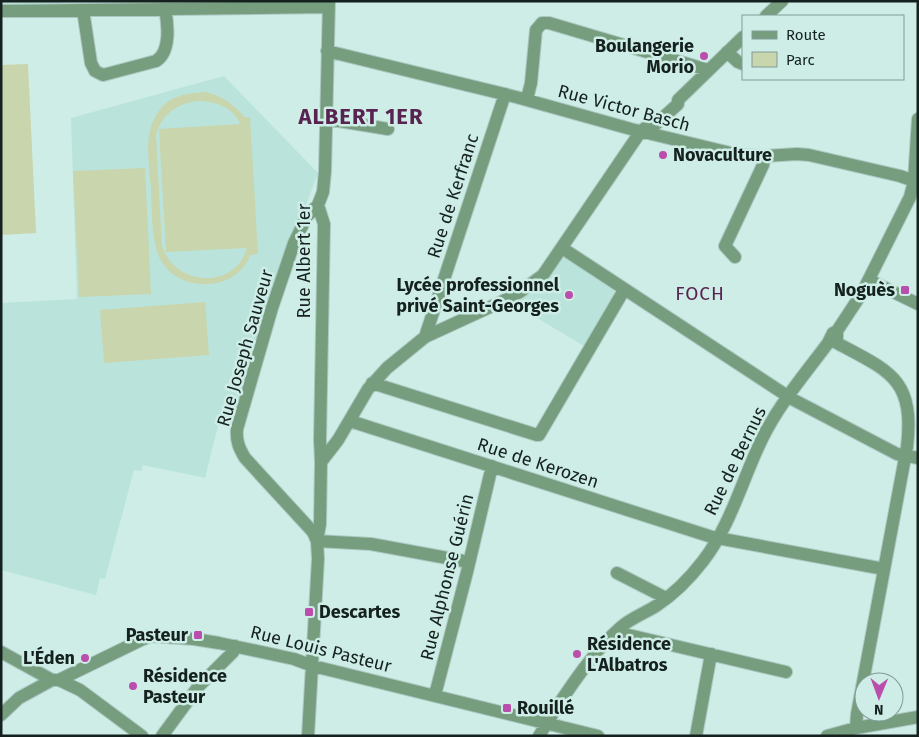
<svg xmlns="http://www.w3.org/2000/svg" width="919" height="737" font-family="'Fira Sans',sans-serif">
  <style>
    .built { fill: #bae4db }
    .park { fill: #c9d5ad; fill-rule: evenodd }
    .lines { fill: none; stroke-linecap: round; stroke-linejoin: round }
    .minor-casing { stroke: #acc8c2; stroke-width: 14 }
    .minor { stroke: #769d7e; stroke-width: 12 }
    .poi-dot { fill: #bb4dac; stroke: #cdede6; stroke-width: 2 }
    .labels { text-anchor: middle; stroke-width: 5; stroke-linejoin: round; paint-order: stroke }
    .poi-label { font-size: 18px; font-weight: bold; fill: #15211e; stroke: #cdede6; text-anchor: end }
    .street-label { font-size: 18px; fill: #15211e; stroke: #cdede6 }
    .neighbourhood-label { font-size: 19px; letter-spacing: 1px; fill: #582350; stroke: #cdede6 }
    .district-label { font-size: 22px; font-weight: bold; letter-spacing: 1px; fill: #582350; stroke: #cdede6 }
  </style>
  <rect width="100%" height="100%" fill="#cdede6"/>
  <path class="built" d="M 1,1 L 60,1 L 60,4 L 1,5 Z
    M 224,76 L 318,173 L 276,285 L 240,411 L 223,406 L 205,478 L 143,465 L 141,471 L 134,470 L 105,579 L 100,578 L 96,595 L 1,570 L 1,303 L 77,299 L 71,118 Z
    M 565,254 L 618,286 L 584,346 L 512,303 L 547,281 Z"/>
  <path class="park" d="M 28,64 L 36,233 L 1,235 L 1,65 Z
    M 206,92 C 222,96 234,104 244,117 L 250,117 L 258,254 L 250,255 C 246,268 234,278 221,282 C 195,289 167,279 158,254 C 151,236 152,208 151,189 C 149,162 142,131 161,108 C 172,95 190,93 206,92 ZM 197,101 C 214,101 234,107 240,124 L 159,129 L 166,252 L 247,248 C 235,291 173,286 162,245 L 156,136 C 161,115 176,104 197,101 Z
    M 145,168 L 151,294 L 79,297 L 73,171 Z
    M 205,302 L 209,355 L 104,363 L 100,310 Z"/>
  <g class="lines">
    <defs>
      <path id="minor" d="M 83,10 L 91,63 L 95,71 L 103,75 L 156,61 C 171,52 168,24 165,9
        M 1,11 L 329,7
        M 766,16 L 782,1
        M 327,51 L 516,97 L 631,129 L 739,155 L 765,156 L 797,154 L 809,155 L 900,176 L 914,181
        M 727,52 L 738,62 L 743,64
        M 527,99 L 531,83 L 536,30 L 542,23 L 549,23 L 708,70
        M 327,119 L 388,129
        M 562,248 L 792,399 L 897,454 L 918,458
        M 735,257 L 725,246 L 763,165 L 765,156
        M 869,280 L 918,304
        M 837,331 L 837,338 L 835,342 C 889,371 915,378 907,447 L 857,714 L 856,728
        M 425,337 L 505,94
        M 372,383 L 537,435 L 539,435 L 624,290
        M 350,421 L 712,537 L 884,569
        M 321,462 L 338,440 L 368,389 L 387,368 L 425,337 L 501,302 L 520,292 L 543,275 L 641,131 L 652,123 L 656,124 L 678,104 L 678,100 L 743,37
        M 317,541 L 320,524 L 321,462 L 320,440 L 324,224 L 318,205 L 323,192 L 325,171 L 329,1
        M 317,541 L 371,544 L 469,562
        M 617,573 L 662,596 L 665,599
        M 616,632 L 786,672
        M 1,652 L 52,680 L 59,680 L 80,690 L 142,736
        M 59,680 L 141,640 L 151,636 L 194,639 L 219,643 L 294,659 L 313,666 L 598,736
        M 435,695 L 467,572 L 492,466
        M 1,715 L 19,698 L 52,680
        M 162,736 L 198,687 L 233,652 L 235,646
        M 308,736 L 318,559 L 317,541 L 313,532 L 245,458 C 239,448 236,441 237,429 L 272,308 L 294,243 L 307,216 L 318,205
        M 539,736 C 560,701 591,653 621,627 C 631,618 645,613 656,606 C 674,594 690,578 703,561 C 731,525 742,480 762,439 C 779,404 805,374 828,343 L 833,333 L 837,331 L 862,293 L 910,197 L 914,181 L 918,119
        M 696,736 L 711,654
        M 827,736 L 856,728 L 918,717"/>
    </defs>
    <use href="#minor" class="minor-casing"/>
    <use href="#minor" class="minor"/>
  </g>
  <g class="poi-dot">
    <circle cx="704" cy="56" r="5"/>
    <circle cx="663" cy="155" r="5"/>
    <rect x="900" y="285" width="10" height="10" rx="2.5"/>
    <circle cx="569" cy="295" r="5"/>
    <rect x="304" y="607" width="10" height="10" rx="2.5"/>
    <rect x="193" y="630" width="10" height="10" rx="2.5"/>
    <circle cx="577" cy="654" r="5"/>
    <circle cx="85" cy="658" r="5"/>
    <circle cx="133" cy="686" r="5"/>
    <rect x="502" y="703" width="10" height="10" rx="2.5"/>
  </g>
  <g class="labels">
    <g class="poi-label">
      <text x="694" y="52">Boulangerie<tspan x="694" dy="21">Morio</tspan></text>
      <text x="673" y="161" text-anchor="start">Novaculture</text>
      <text x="559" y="291">Lycée professionnel<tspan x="559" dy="21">privé Saint-Georges</tspan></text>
      <text x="895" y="296">Noguès</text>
      <text x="319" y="618" text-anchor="start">Descartes</text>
      <text x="188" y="641">Pasteur</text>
      <text x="587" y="650" text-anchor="start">Résidence<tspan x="587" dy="21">L'Albatros</tspan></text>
      <text x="75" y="664">L'Éden</text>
      <text x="143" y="682" text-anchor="start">Résidence<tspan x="143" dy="21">Pasteur</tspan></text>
      <text x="517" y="714" text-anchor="start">Rouillé</text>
    </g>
    <g class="street-label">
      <text transform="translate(624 108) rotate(15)" y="6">Rue Victor Basch</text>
      <text transform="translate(453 196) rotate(-72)" y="6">Rue de Kerfranc</text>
      <text transform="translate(304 261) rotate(-90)" y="6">Rue Albert 1er</text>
      <text transform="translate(245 348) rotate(-74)" y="6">Rue Joseph Sauveur</text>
      <text transform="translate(735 461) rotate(-64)" y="6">Rue de Bernus</text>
      <text transform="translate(538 463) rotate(18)" y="6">Rue de Kerozen</text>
      <text transform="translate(447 577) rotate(-76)" y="6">Rue Alphonse Guérin</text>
      <text transform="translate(321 649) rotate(14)" y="6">Rue Louis Pasteur</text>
    </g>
    <g class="neighbourhood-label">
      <text x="700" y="300">FOCH</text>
    </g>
    <g class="district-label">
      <text x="361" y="124">ALBERT 1ER</text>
    </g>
  </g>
  <rect width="919" height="737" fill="none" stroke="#15211e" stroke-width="5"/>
  <rect x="742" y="15" width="162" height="65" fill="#cdede6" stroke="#839b96"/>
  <rect x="752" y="31" width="25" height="8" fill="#769d7e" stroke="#839b96"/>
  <text x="786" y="40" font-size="15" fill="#15211e">Route</text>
  <rect x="752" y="52" width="25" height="15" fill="#c9d5ad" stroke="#839b96"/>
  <text x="786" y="65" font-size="15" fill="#15211e">Parc</text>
  <g transform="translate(879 697) rotate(181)"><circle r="24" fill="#cdede6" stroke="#839b96"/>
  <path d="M0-4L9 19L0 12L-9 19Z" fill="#bb4dac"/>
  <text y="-8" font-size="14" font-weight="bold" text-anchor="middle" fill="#15211e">N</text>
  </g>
</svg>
